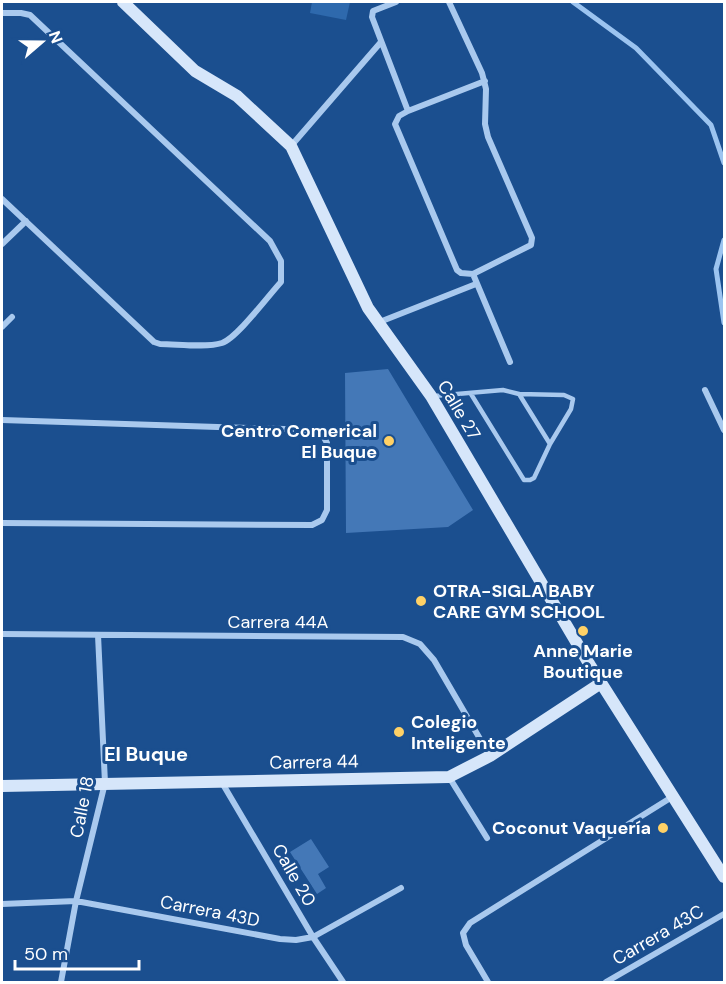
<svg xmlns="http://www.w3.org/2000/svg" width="726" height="984" font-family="'DM Sans',sans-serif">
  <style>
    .green { fill: #2e69ad }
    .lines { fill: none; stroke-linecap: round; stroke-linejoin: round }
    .stream { stroke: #9cc4f0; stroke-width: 5 }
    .building { fill: #4478b7 }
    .lane { stroke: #a9c9ee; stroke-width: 4.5 }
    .street { stroke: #a9c9ee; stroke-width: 6 }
    .secondary { stroke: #d6e6fa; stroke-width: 12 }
    .poi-dot { fill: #ffd166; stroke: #1b4f8f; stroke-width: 2 }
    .labels { text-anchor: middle; stroke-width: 6; stroke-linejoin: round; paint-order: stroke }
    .street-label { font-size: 18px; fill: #fff; stroke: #1b4f8f }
    .poi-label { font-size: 18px; font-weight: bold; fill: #fff; stroke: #1b4f8f; text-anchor: end }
    .neighbourhood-label { font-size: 20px; font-weight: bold; fill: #fff; stroke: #1b4f8f }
  </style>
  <rect width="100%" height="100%" fill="#1b4f8f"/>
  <path class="green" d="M 312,2 L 350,2 L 346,20 L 310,13 Z"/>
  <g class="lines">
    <path class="stream" d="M 573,2 L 636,48 L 711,125 L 724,163
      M 724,240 L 716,269 L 724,323"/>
  </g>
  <path class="building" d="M 388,369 L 473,510 L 448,527 L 346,533 L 345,373 Z
    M 311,839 L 329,867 L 318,874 L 326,888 L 317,894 L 290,852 Z"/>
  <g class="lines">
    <path class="lane" d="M 519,394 L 564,395 L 573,399 L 571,409 L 550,444
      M 434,396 L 503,390 L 519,394 L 550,444 L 534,478 L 530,480 L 524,480 L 471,394"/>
    <path class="street" d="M 396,2 L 373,11 L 372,17 L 408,111 L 399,116 L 395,124 L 457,270 L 461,273 L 473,274 L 531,245 L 532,238 L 488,137 L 485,124 L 486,89 L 482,73 L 449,2
      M 2,13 L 21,13 L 30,15 L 270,241 L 281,261 L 281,282 C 268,296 237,338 222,343 C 206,348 177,344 160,344 L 154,342 L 2,199
      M 408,111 L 485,81
      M 291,146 L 381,42
      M 2,244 L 26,221
      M 473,274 L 510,362
      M 377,323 L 476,284
      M 2,327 L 12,317
      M 705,390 L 724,430
      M 2,420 L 314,430 L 322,434 L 327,443 L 327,510 L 322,520 L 312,525 L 2,523
      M 2,634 L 403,637 L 420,644 L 434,660 L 490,756
      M 449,777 L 487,838
      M 221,781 L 313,937 L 343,982
      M 2,904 L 76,901 L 280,939 L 296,940 L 313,937 L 401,888
      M 61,982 L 76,901 L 105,783 L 98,635
      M 488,982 L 466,945 L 463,933 L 470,923 L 672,797
      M 606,982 L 724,914"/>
    <path class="secondary" d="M 123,2 L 195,71 L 237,96 L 291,146 L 368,308 L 431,396 L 591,667 L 724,877
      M 2,786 L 449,777 L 490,756 L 601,683"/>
  </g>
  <g class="poi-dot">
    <circle cx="389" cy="441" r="6"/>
    <circle cx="421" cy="601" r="6"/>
    <circle cx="583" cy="631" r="6"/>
    <circle cx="399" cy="732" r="6"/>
    <circle cx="663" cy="828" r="6"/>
  </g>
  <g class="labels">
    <g class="street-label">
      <text transform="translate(459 410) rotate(59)" y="6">Calle 27</text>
      <text x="278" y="628">Carrera 44A</text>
      <text transform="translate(314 762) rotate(-1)" y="6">Carrera 44</text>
      <text transform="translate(82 807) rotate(-79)" y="6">Calle 18</text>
      <text transform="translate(294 875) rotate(60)" y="6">Calle 20</text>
      <text transform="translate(210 911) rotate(11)" y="6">Carrera 43D</text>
      <text transform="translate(658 935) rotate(-30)" y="6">Carrera 43C</text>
    </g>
    <g class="poi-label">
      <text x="377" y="437">Centro Comerical<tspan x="377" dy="21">El Buque</tspan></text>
      <text x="433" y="597" text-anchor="start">OTRA-SIGLA BABY<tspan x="433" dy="21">CARE GYM SCHOOL</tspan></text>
      <text x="583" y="657" text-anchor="middle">Anne Marie<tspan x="583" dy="21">Boutique</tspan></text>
      <text x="411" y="728" text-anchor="start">Colegio<tspan x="411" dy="21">Inteligente</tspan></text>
      <text x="651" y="834">Coconut Vaquería</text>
    </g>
    <g class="neighbourhood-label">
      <text x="146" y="761">El Buque</text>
    </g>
  </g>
  <rect width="726" height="984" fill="none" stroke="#ffffff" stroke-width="6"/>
  <g transform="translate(42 42) rotate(70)" stroke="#1b4f8f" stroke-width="4.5" paint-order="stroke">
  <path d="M0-4.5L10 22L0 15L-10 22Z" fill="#ffffff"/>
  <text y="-9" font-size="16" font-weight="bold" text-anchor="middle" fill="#ffffff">N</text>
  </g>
  <path d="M15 960v9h124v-9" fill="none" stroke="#ffffff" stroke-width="3"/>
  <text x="24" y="960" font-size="18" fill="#ffffff" stroke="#1b4f8f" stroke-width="4.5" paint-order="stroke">50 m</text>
</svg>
